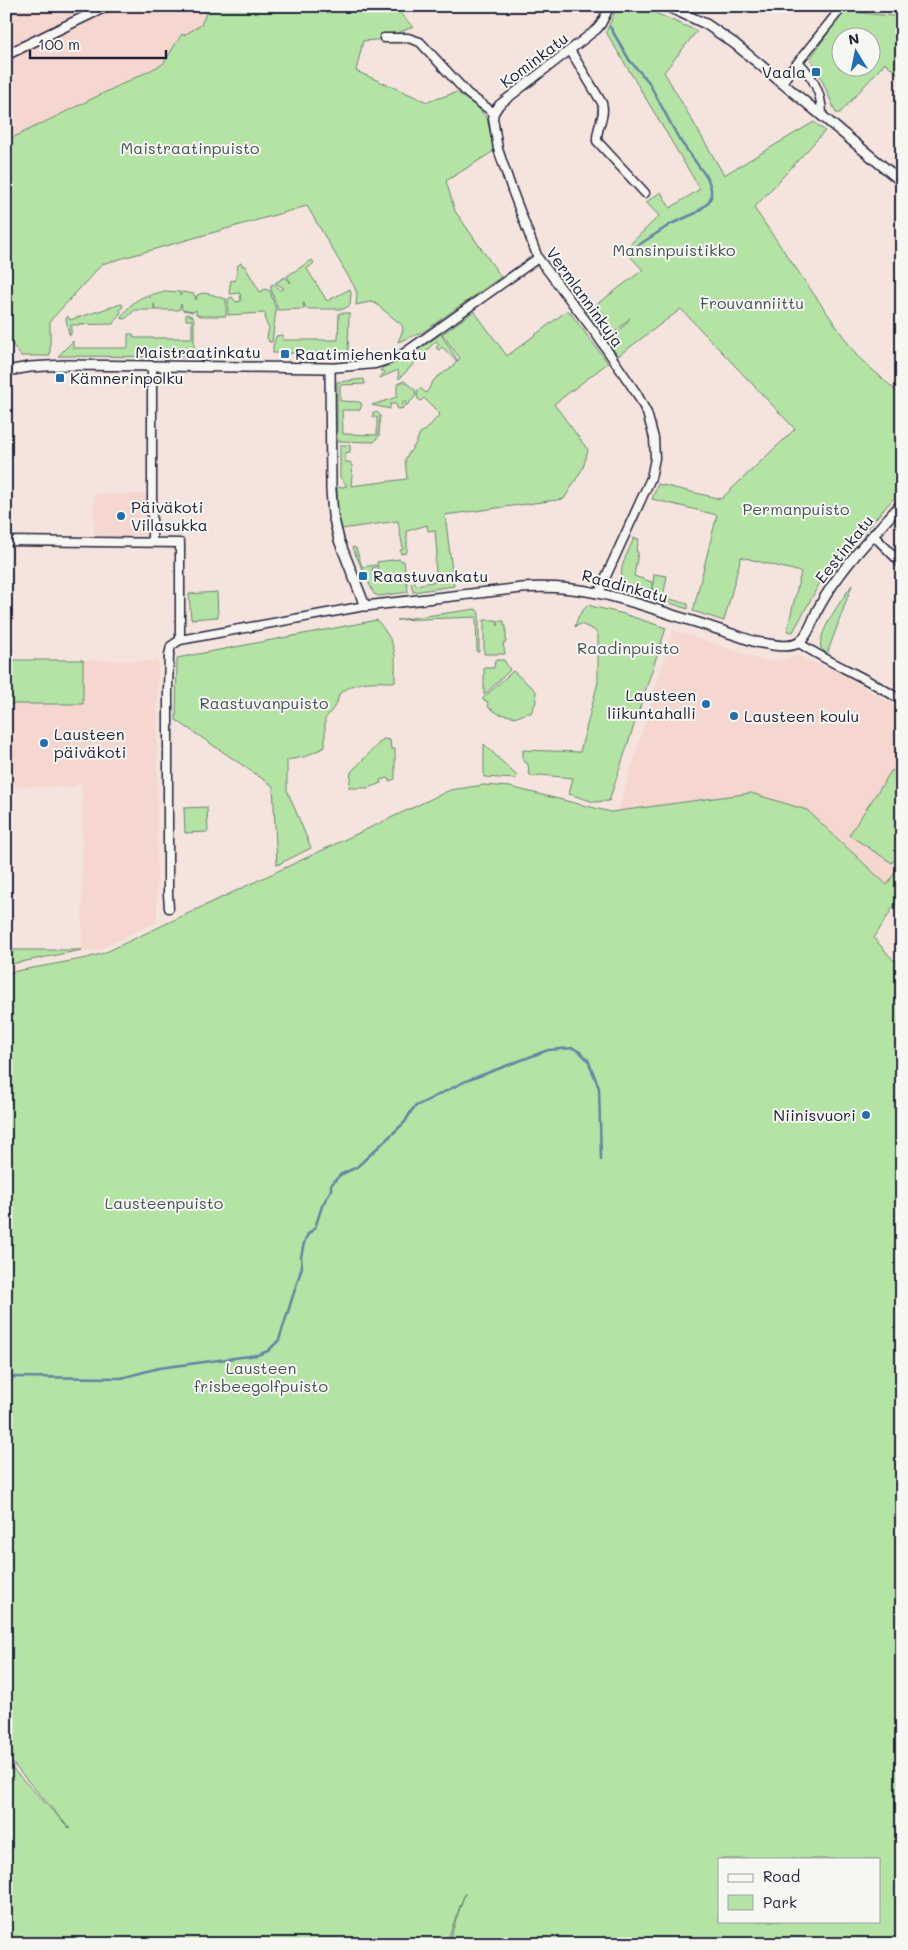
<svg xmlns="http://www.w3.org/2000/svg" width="908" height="1950" font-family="Mali,sans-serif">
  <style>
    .built { fill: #f5d7d0 }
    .green { fill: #b3e4a4; stroke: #6a8370; fill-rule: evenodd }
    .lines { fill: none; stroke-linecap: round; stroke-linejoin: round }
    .stream { stroke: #6682a6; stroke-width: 2.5 }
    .minor-casing { stroke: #22223b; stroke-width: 11 }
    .tertiary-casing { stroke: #22223b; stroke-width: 12 }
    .minor { stroke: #f6f6f2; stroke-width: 8 }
    .tertiary { stroke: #f6f6f2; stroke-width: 9 }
    .poi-dot { fill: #1f6fb2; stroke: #f6f6f2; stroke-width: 2 }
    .labels { text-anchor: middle; stroke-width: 4; stroke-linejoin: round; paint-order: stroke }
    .street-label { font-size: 16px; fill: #22223b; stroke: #f6f6f2 }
    .poi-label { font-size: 16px; fill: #22223b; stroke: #f6f6f2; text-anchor: start }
    .park-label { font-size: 16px; fill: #465255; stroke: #f6f6f2 }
  </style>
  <rect width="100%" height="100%" fill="#f5e4de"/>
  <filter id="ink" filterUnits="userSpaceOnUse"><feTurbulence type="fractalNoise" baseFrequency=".02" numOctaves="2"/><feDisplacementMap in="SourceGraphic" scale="10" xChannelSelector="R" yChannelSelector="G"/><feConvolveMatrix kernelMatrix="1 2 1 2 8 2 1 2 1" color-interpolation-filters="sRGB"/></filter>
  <g filter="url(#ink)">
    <path class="built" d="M 6,6 L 209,6 L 201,25 L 184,35 L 182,34 L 163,64 L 6,141 Z
      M 94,494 L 148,494 L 147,538 L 94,538 Z
      M 673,630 L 762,660 L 778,661 L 797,655 L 842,674 L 902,710 L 902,861 L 887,885 L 807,810 L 751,793 L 618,811 Z
      M 83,660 L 158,661 L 157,922 L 98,950 L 82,950 L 82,783 L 73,788 L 6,786 L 6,704 L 82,704 Z"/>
    <path class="green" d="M 209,6 L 393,6 L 413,27 L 397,33 L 388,39 L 363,41 L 356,71 L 427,102 L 457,92 L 478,108 L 487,118 L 494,151 L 446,181 L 455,211 L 501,277 L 423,332 L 398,342 L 403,330 L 402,325 L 375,303 L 370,302 L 356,305 L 357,294 L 354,286 L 307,206 L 102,264 L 50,321 L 50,356 L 21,356 L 6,336 L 6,141 L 163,64 L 182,34 L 184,35 L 201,25 Z
      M 639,6 L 697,31 L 664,72 L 724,175 L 814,122 L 825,131 L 754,208 L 857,356 L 902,396 L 902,489 L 860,536 L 859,531 L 828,568 L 793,632 L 787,631 L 801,572 L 741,557 L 724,621 L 693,611 L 717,515 L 652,499 L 658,484 L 721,499 L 795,429 L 681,309 L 618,356 L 609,344 L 630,318 L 605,341 L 585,313 L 643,270 L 624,250 L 659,216 L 646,202 L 661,192 L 670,208 L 700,189 L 606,32 L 617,7 Z
      M 843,11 L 902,17 L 902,77 L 885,63 L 840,113 L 836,113 L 817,68 L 810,59 ZM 840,38 L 870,38 L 870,68 L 840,68 Z
      M 312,260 L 314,263 L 307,269 L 327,301 L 350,289 L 351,293 L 350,305 L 344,309 L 306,309 L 304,303 L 303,303 L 304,309 L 278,310 L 271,289 L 271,285 L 273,284 L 281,290 L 284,288 L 275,283 L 285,277 L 291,283 L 287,276 Z
      M 241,263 L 243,266 L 244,265 L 260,292 L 265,289 L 270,291 L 276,310 L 272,342 L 269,342 L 267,337 L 269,328 L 266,323 L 265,313 L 228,315 L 228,299 L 232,297 L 236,302 L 241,301 L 240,293 L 230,294 L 229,292 L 231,280 L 235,281 L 238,265 Z
      M 165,291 L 180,292 L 180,296 L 182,292 L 194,294 L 196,300 L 197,295 C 207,290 216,297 226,299 L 226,316 L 200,316 L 196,314 L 196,310 L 193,312 L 182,310 L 181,304 L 179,310 L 155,310 L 154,304 L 154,310 L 135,310 L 125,319 L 121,318 C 129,306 134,300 148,295 L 150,298 L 150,295 Z
      M 121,304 L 123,305 L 122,308 L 120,309 L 121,312 L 113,324 L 71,325 L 71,335 L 69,334 L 66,319 L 68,316 L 70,320 Z
      M 568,310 L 608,363 L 554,404 L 588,450 L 583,468 L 564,499 L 445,515 L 454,586 L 413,592 L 411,583 L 415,582 L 416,585 L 437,581 L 435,561 L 437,554 L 435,530 L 428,531 L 427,525 L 407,531 L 407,551 L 406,553 L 401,554 L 400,550 L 403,549 L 398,521 L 341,529 L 338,514 L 337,488 L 347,486 L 340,477 L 340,445 L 350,445 L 350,452 L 345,453 L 345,462 L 350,462 C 355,468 351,478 351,486 L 407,479 L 405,459 L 416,443 L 420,433 L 426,430 L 440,414 L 424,398 L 421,401 L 418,399 L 417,391 L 420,388 L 426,393 C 430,388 431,383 435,379 C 443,372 451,370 457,361 L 442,347 L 439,350 L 436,348 L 439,344 L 436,341 L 399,379 L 398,370 L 380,378 L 380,376 L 385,373 L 384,371 L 380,371 L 382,368 L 409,356 L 441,334 L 458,361 L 460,358 L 442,334 L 474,311 L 507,356 Z
      M 339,313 L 349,313 L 348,353 L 273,353 L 273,346 L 276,336 L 283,335 L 283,340 L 338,340 Z
      M 186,314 L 192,316 L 194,319 L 194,357 L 58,356 L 73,341 L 73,348 L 128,348 L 128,334 L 133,334 L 134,338 L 192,338 L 192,320 L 186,320 Z
      M 364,379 L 365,384 L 340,385 L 340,401 L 360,402 L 362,404 L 360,410 L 342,410 L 343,434 L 377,435 L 377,417 L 373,417 L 373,412 L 377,412 L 380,415 L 379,436 L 374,442 L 337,441 L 337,382 Z
      M 404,381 L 415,390 L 416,396 L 406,406 L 405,401 L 403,401 L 403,408 L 399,409 L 397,408 L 396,404 L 390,404 L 390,409 L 372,405 L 397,397 L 397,384 Z
      M 634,538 L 639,539 L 636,551 L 638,552 L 634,576 L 652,582 L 651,597 C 610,583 619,572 634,538 Z
      M 352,547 L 356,548 L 362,567 L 376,565 L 376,567 L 372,568 L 373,571 L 378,570 L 377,562 L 400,559 L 401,561 L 404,561 L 408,592 L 379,596 L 374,594 Z
      M 654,574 L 667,576 L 663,597 L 688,604 L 688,609 L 652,597 Z
      M 852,585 L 827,654 L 821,648 C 817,633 843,598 852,585 Z
      M 217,592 L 218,617 L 191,619 L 189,594 Z
      M 587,605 L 624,614 L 666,628 L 609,801 L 594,802 L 569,794 L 573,778 L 540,775 L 533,777 L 529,774 L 528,764 L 523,761 L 523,750 L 580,752 L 598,682 L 598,635 L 594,630 L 581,624 L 575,627 L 578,617 Z
      M 476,609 L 479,613 L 479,652 L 477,652 L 476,617 L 397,620 Z
      M 377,620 C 398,647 395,650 395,682 C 371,682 359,679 339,694 L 337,703 L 325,719 L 325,747 L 304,757 L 287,760 L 287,790 L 311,848 L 277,865 L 273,786 L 176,720 L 177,658 Z
      M 484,620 L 497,620 L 498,626 L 498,621 L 504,621 L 504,626 L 506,626 L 506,642 L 503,643 L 505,654 L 484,654 Z
      M 6,660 L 83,660 L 83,704 L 6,704 Z
      M 495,660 L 504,660 L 510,670 L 484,695 L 484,668 L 494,668 Z
      M 513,671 L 536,691 L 536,702 L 531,713 L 527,713 L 517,717 L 499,714 L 489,708 L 487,701 L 483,700 L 483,698 Z
      M 383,739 L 390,740 L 391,749 L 395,749 L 395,779 L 389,781 L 388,778 L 380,780 L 381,783 L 368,788 L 349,788 L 351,772 Z
      M 484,744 L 517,776 L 515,779 L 484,777 Z
      M 892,770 L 902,777 L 902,848 L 892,863 L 849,835 Z
      M 484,785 L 510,787 L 611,812 L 751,793 L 807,810 L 887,885 L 902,861 L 902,893 L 874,938 L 893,960 L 902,961 L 902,1944 L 448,1944 L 465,1893 L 446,1944 L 6,1944 L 6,1762 L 70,1829 L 6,1756 L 6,973 L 87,958 L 104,953 L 450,790 ZM 719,1859 L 879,1859 L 879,1921 L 719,1921 Z
      M 207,807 L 208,832 L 185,833 L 184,808 Z
      M 6,950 L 82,950 L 6,965 Z"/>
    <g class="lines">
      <path class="stream" d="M 610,27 L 630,61 L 648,81 L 679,139 L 708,179 L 711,189 L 711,197 L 708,203 L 696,213 L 671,224 L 631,250
        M 6,1377 L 121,1378 L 159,1368 L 257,1355 L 268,1351 L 279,1340 L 302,1267 L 301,1257 L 304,1243 L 308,1234 L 315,1228 L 322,1206 L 331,1190 L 331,1185 L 340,1175 L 357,1167 L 405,1122 L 412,1110 L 416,1106 L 466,1081 L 548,1050 L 573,1048 L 580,1052 L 588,1060 L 599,1088 L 601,1160"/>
      <defs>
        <path id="minor" d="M 384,38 L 408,38 L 420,42 L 468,94 L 494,113
          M 570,50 L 602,103 C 606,117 596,127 597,141 L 645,193
          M 798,62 C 813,76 822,95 822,115
          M 782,82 L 843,6
          M 330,368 L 375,364 L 400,356 L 538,258
          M 873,535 L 902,564
          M 6,541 L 180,543 L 180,640
          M 152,542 L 152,367
          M 600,592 L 602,585 L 651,478 L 655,458 L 654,438 L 647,413 L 637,394 L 596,334 L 538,258 L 512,190 L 498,149 L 493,118 L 494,113 L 499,105 L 597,29 L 601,24 L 610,6
          M 799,643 C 832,665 869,678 902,701
          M 169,908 L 168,895 L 168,689 L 169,655 L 171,646 L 180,640 L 365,606"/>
        <path id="tertiary" d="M 666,6 L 706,24 L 735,44 L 902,182
          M 6,55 L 107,6
          M 6,371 L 30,367 L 65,365 L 330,368 L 331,490 L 333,515 L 339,540 L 365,606 L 522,588 C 581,584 621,598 676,616 C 703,624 729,633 756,642 C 768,644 788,649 798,643 C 808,637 813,619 818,609 C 839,569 872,537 902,503"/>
      </defs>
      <use href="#minor" class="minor-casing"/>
      <use href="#tertiary" class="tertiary-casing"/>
      <use href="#minor" class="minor"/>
      <use href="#tertiary" class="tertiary"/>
    </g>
  </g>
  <g class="poi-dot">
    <rect x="811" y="67" width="10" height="10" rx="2.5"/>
    <rect x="280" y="349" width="10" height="10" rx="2.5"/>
    <rect x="55" y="373" width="10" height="10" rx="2.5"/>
    <circle cx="121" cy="516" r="5"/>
    <rect x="358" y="571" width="10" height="10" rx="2.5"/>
    <circle cx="706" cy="704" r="5"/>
    <circle cx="734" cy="716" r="5"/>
    <circle cx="44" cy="743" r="5"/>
    <circle cx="866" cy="1115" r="5"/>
  </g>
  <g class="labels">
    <g class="street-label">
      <text transform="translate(534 60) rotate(-37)" y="6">Kominkatu</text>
      <text transform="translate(585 297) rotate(54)" y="6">Vermlanninkuja</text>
      <text x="198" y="358">Maistraatinkatu</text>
      <text transform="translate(844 549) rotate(-51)" y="6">Eestinkatu</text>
      <text transform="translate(625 586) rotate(15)" y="6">Raadinkatu</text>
    </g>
    <g class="poi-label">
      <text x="806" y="78" text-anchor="end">Vaala</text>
      <text x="295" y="360">Raatimiehenkatu</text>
      <text x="70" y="384">Kämnerinpolku</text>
      <text x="131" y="513">Päiväkoti<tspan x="131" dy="18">Villasukka</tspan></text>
      <text x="373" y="582">Raastuvankatu</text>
      <text x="696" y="701" text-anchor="end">Lausteen<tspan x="696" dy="18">liikuntahalli</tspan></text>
      <text x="744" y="722">Lausteen koulu</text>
      <text x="54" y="740">Lausteen<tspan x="54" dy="18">päiväkoti</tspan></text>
      <text x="856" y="1121" text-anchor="end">Niinisvuori</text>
    </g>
    <g class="park-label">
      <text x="190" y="154">Maistraatinpuisto</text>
      <text x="674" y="256">Mansinpuistikko</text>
      <text x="752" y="309">Frouvanniittu</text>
      <text x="796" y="515">Permanpuisto</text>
      <text x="628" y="654">Raadinpuisto</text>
      <text x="264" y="709">Raastuvanpuisto</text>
      <text x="164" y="1209">Lausteenpuisto</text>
      <text x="261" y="1374">Lausteen<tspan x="261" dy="18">frisbeegolfpuisto</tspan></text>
    </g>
  </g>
  <rect width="908" height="1950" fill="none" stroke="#f6f6f2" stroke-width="25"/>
  <rect x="12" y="12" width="883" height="1925" fill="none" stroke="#22223b" stroke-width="2" filter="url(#ink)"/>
  <rect x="718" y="1858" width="162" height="65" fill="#f6f6f2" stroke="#a1a1a9"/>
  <rect x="728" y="1874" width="25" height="8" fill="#f6f6f2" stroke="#a1a1a9"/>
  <text x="763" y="1882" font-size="15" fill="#22223b">Road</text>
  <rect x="728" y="1895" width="25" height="15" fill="#b3e4a4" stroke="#a1a1a9"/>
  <text x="763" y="1908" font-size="15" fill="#22223b">Park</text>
  <g transform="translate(856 52) rotate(350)"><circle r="24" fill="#f6f6f2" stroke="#a1a1a9"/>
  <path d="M0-4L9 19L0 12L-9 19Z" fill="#1f6fb2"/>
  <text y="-8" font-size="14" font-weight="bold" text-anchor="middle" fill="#22223b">N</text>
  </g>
  <path d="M30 50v8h136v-8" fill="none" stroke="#22223b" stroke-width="2.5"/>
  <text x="38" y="50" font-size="15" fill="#22223b" stroke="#f6f6f2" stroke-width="4" paint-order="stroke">100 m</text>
</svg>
